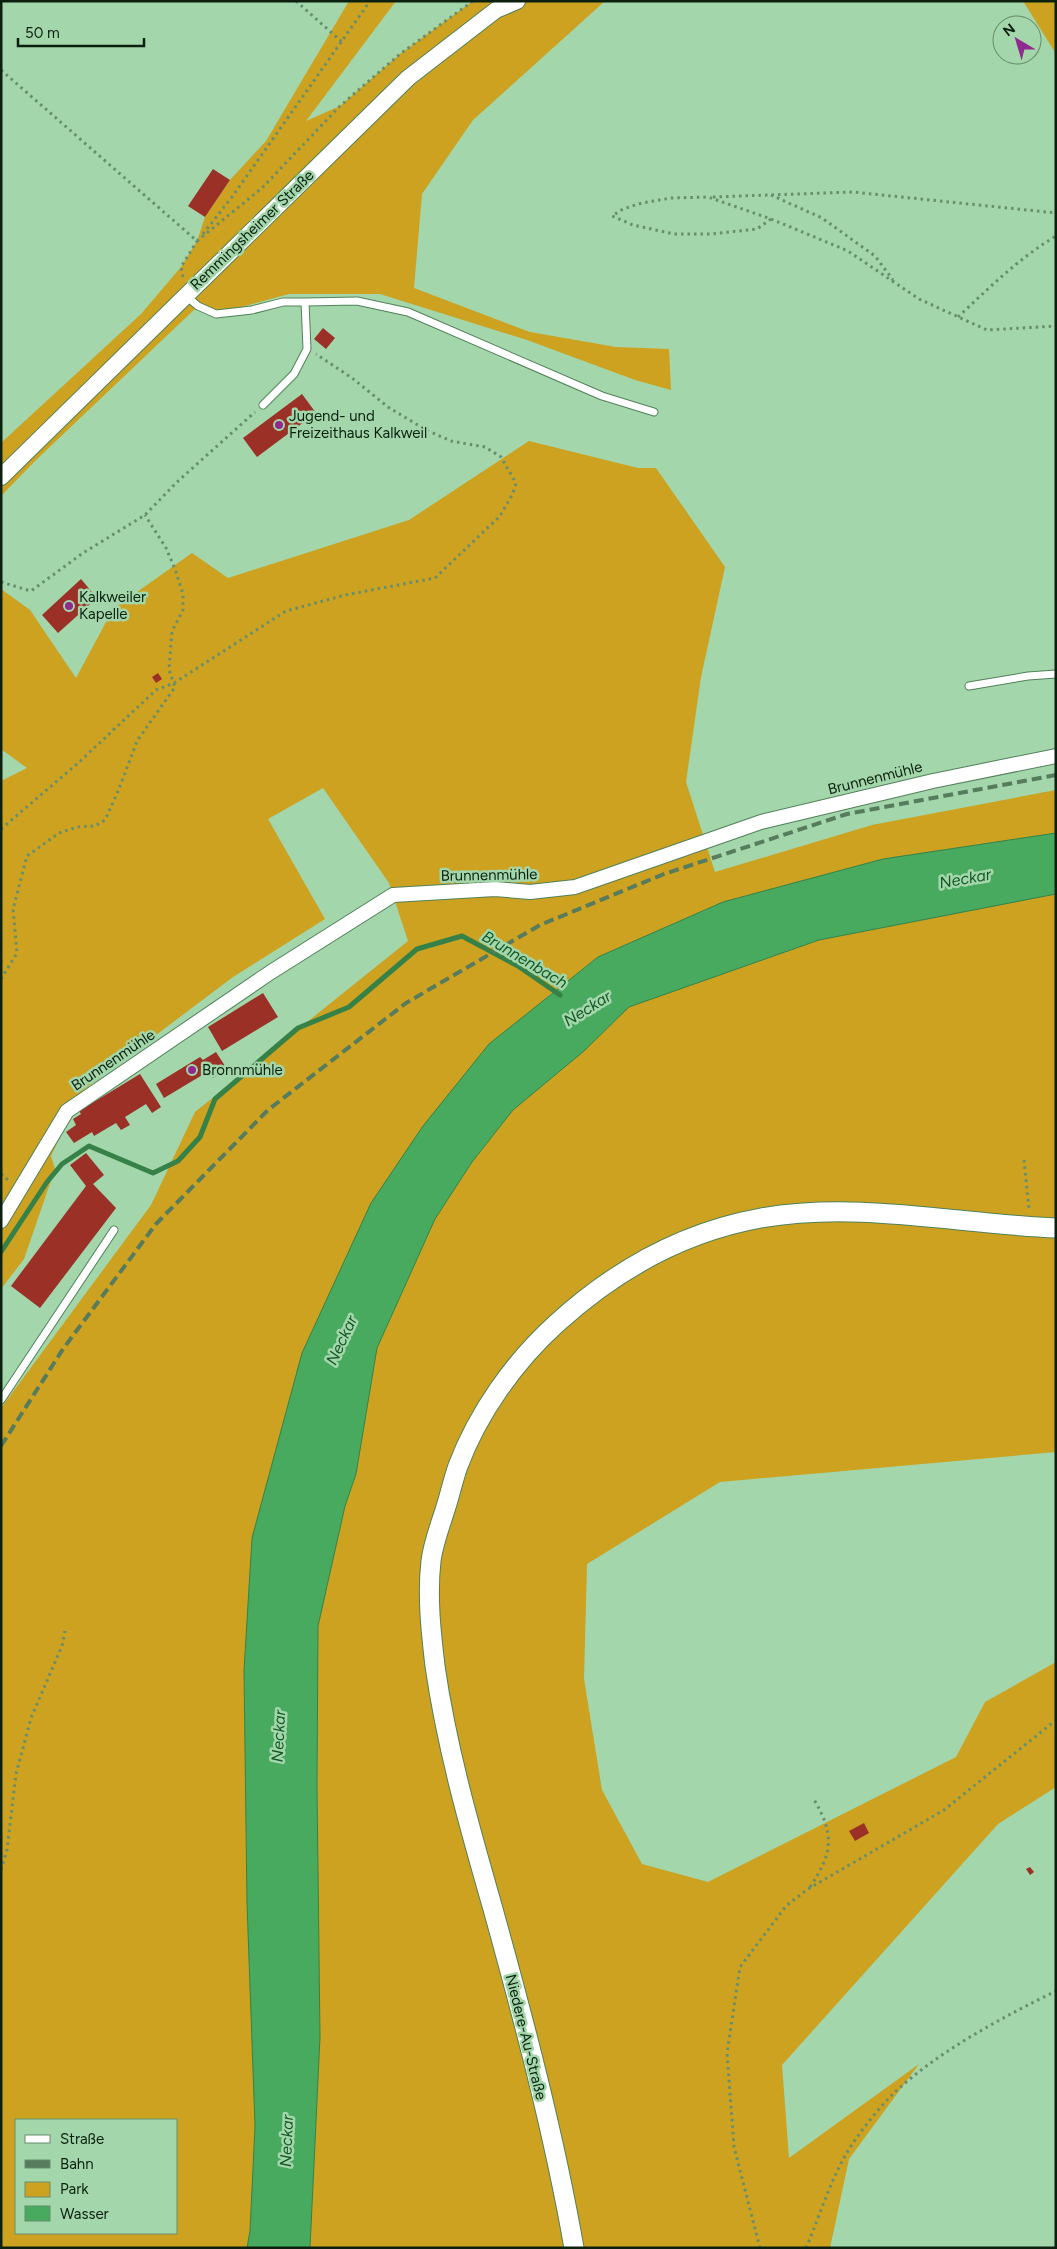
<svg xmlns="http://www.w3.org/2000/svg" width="1057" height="2249" font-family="Figtree,sans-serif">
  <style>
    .green { fill: #cca220; fill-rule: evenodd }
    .water { fill: #47aa5e; stroke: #358147 }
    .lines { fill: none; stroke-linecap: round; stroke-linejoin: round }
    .stream { stroke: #358147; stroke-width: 5 }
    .building { fill: #9b3027 }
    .service-casing { stroke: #518159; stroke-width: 9 }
    .minor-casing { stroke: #518159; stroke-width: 16 }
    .tertiary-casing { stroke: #518159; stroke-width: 18 }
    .secondary-casing { stroke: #518159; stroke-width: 21 }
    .path { stroke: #678e6d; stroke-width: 3; stroke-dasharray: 2.5 4; stroke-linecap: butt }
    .service { stroke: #fff; stroke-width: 7 }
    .minor { stroke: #fff; stroke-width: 14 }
    .tertiary { stroke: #fff; stroke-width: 16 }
    .secondary { stroke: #fff; stroke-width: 19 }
    .rail { stroke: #577b5d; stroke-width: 4; stroke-dasharray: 10 5; stroke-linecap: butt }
    .poi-dot { fill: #902a8f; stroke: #a3d6aa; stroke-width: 2 }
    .labels { text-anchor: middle; stroke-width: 5; stroke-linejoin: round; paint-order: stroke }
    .street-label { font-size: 15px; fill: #0c2010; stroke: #a3d6aa }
    .poi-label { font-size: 15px; fill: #0c2010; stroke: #a3d6aa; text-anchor: start }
    .water-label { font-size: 16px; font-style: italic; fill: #135927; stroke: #a3d6aa }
  </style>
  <rect width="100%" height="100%" fill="#a3d6aa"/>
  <path class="green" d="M 349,1 L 396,1 L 306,121 L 340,106 L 400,54 L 473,1 L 605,1 L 473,120 L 422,194 L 414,288 L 530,332 L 616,347 L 669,349 L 671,390 L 635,380 L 527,340 L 380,294 L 289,294 L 216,314 L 198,306 L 36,460 L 1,496 L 1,443 L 141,314 L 181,267 L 197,241 L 205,217 L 230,180 L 266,141 Z
    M 1023,1 L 1056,1 L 1056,54 Z
    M 529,441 L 638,468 L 656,468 L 725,567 L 701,677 L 686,782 L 715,872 L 872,825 L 1056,790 L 1056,833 L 883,859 L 723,902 L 598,957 L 547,997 L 252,1538 L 244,1671 L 247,1903 L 255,2126 L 250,2231 L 247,2248 L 1,2248 L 1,1408 L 151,1205 L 195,1112 L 408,941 L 389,883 L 323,788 L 268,819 L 325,919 L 233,977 L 83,1090 L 51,1156 L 55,1169 L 24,1259 L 1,1289 L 1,781 L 27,768 L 1,749 L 1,589 L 30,610 L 76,678 L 113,609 L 192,553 L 228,578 L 409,520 ZM 16,2120 L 176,2120 L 176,2233 L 16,2233 Z
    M 1056,894 L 1056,1452 L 720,1482 L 587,1564 L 584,1679 L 602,1790 L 642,1864 L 708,1882 L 956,1757 L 985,1702 L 1056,1662 L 1056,1787 L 998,1824 L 782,2065 L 789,2158 L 919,2064 L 849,2159 L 830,2248 L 310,2248 L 320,2037 L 317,1787 L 318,1626 L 345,1506 L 356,1474 L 377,1348 L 435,1219 L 472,1162 L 513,1110 L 584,1051 L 629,1007 L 819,940 Z"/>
  <path class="water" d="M 1056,833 L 1056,894 L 819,940 L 629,1007 L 584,1051 L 513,1110 L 472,1162 L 435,1219 L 377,1348 L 356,1474 L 345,1506 L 318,1626 L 317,1787 L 320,2037 L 310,2248 L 247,2248 L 250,2231 L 255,2126 L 247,1903 L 244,1671 L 252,1538 L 302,1353 L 371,1203 L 423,1126 L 489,1044 L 598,957 L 723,902 L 883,859 Z"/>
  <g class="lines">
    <path class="stream" d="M 1,1252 L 47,1182 L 62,1164 L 89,1146 L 153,1173 L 178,1161 L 200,1137 L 215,1099 L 298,1028 L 349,1007 L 417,949 L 462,936 L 518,966 L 560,995"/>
  </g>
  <path class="building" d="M 213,169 L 230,180 L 205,217 L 188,206 Z
    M 323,328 L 335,338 L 326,349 L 314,339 Z
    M 302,394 L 316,413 L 257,457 L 243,438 Z
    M 81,579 L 97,598 L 58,633 L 42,615 Z
    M 158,673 L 162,679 L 156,683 L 152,677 Z
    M 263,993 L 278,1017 L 222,1051 L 208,1027 Z
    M 216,1052 L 227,1069 L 213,1078 L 209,1071 L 164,1098 L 156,1084 L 200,1057 L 203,1060 Z
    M 140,1074 L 161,1107 L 152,1113 L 146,1104 L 125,1117 L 130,1125 L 121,1130 L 116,1123 L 94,1136 L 92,1132 L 74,1143 L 66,1132 L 76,1125 L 73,1119 L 81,1114 L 79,1111 Z
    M 86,1153 L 104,1175 L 93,1184 L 116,1208 L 40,1308 L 11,1286 L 86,1186 L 70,1165 Z
    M 864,1823 L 869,1833 L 855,1841 L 849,1831 Z
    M 1030,1867 L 1034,1872 L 1030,1875 L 1026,1869 Z"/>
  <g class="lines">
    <defs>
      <path id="service" d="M 185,295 L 198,306 L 216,314 L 252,310 L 283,302 L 305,302 L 357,301 L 408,312 L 602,396 L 654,412
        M 263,405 L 294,374 L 307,349 L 305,302
        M 969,686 L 1028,676 L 1056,674
        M 1,1400 L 114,1230"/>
      <path id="minor" d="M 1,1221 L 67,1111 L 271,972 L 393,895 L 495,889 L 530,892 L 575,887 L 761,822 L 933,781 L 1056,756"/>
      <path id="tertiary" d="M 1,477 L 408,78 L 496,10 L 517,1"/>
      <path id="secondary" d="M 574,2248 C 554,2134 524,2021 493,1909 C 470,1829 447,1749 435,1666 C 431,1632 427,1596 431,1561 C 433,1544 440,1526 445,1510 C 450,1495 453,1480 458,1466 C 478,1413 514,1362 556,1324 C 614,1271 683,1232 761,1218 C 859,1201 958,1224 1056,1228"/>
    </defs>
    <use href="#service" class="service-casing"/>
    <use href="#minor" class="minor-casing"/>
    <use href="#tertiary" class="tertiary-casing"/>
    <use href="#secondary" class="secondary-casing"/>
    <path class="path" d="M 296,1 L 342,42
      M 1,70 L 197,241 L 262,188 L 340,106 L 400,54 L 473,1
      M 771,195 L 822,218 L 875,256 L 893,280
      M 713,197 L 853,192 L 1056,213
      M 771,219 L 757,229 L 711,234 L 674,234 L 633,225 L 612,216 L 623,209 L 642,203 L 671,198 L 708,197 L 771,219 L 848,251 L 919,299 L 987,330 L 1056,326
      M 203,234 L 232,197 L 370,1
      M 183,277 L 181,267 L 197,241
      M 958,317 C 989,288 1019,258 1056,236
      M 1,582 L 31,591 L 83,553 L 145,515 L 177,482 L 255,412
      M 1,829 L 77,764 L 156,690 L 174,683 L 286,611 L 345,595 L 435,578 L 500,516 L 513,493 L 516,483 L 501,457 L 485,447 L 451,441 L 426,430 L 388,407 L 352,378 L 316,354
      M 1,979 L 17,953 L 13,909 L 27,856 L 59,833 L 77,827 L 95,826 L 105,820 L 119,789 L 137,741 L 175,687 L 169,670 L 172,631 L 183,610 L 183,594 L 175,569 L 166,548 L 145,515
      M 1024,1160 L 1029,1209
      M 1,1174 L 8,1180
      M 1,1870 L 7,1850 L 16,1774 L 31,1718 L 62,1646 L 65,1631
      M 810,1887 C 833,1853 835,1834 813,1798
      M 760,2248 L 734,2147 L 727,2053 L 740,1967 L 786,1906 L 808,1889 L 944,1810 L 1056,1720
      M 806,2248 C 821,2213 832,2174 853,2143 C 864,2127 878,2109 892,2095 C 935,2053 1001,2018 1056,1991"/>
    <use href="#service" class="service"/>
    <use href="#minor" class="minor"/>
    <use href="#tertiary" class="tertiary"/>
    <use href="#secondary" class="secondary"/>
    <path class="rail" d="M 1,1446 L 63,1349 L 156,1224 L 268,1110 L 406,1003 L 540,925 L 664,874 L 847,814 L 1056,775"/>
  </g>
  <g class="poi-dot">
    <circle cx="279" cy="425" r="5"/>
    <circle cx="69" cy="606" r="5"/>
    <circle cx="192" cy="1070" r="5"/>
  </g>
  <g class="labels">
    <g class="street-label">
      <text transform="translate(252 230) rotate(-44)" y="5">Remmingsheimer Straße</text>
      <text transform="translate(875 778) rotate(-14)" y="5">Brunnenmühle</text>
      <text transform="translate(489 875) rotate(-1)" y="5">Brunnenmühle</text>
      <text transform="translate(113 1060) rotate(-34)" y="5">Brunnenmühle</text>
      <text transform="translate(526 2037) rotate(76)" y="5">Niedere-Au-Straße</text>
    </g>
    <g class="poi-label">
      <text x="289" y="421">Jugend- und<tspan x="289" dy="17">Freizeithaus Kalkweil</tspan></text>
      <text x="79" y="602">Kalkweiler<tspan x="79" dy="17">Kapelle</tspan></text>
      <text x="202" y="1075">Bronnmühle</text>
    </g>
    <g class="water-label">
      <text transform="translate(965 878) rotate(-10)" y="6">Neckar</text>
      <text transform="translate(525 959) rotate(31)" y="6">Brunnenbach</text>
      <text transform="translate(587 1008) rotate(-32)" y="6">Neckar</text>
      <text transform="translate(341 1340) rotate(-65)" y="6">Neckar</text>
      <text transform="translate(278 1736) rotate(-87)" y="6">Neckar</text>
      <text transform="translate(286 2141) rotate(-88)" y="6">Neckar</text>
    </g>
  </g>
  <rect width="1057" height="2249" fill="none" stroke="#0c2010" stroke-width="5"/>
  <rect x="15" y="2119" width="162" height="115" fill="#a3d6aa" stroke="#678d6c"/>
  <rect x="25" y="2135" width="25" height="8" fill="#ffffff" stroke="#678d6c"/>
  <text x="60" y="2144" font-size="15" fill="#0c2010">Straße</text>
  <rect x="25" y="2160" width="25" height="8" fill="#577b5d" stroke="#678d6c"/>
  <text x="60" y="2169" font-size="15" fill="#0c2010">Bahn</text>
  <rect x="25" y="2182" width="25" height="15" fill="#cca220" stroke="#678d6c"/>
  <text x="60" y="2194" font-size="15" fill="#0c2010">Park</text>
  <rect x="25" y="2206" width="25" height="15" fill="#47aa5e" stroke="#678d6c"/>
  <text x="60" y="2219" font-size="15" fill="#0c2010">Wasser</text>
  <g transform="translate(1017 40) rotate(322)"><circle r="24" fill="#a3d6aa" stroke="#678d6c"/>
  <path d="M0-4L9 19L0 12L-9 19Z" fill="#902a8f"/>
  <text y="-8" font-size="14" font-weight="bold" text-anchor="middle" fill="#0c2010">N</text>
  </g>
  <path d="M18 38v8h126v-8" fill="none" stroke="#0c2010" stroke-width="2.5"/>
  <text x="25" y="38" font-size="15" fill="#0c2010" stroke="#a3d6aa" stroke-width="4" paint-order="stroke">50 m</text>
</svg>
